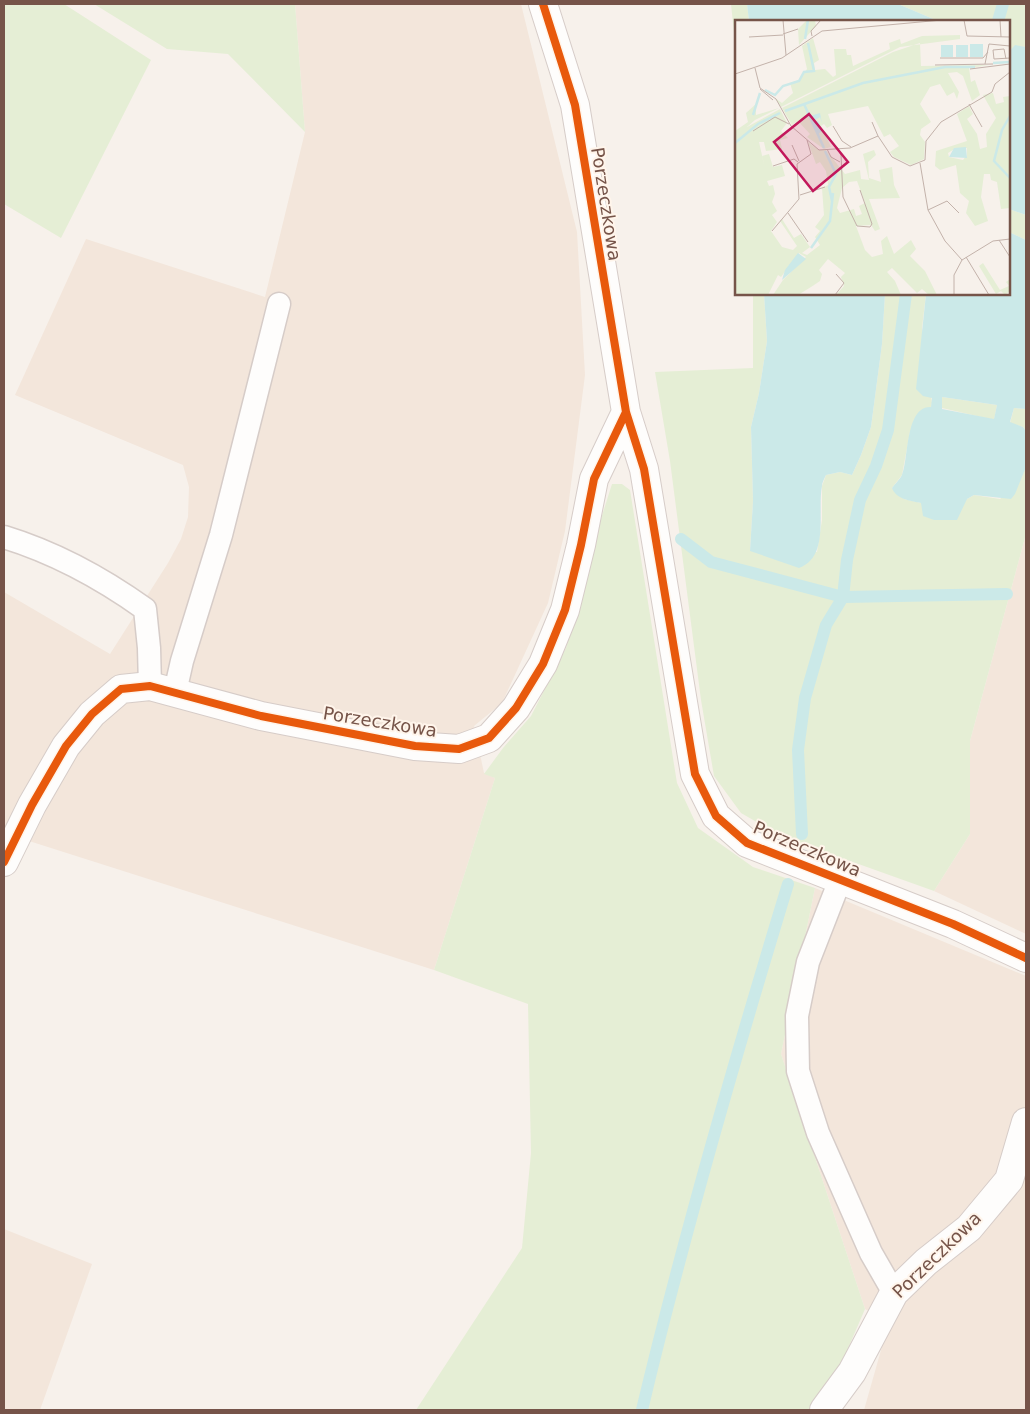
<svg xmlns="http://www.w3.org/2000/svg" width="1030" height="1414" font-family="'DejaVu Sans',sans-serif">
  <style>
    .residential { fill: #f3e6db }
    .green { fill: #e5eed5 }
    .water { fill: #cbe9e8; fill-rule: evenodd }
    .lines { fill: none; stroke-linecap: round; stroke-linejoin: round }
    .stream { stroke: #cbe9e8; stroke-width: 12 }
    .service-casing { stroke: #d6ccc8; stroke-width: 25 }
    .minor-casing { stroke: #d6ccc8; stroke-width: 30 }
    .service { stroke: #fefdfc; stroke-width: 22 }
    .minor { stroke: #fefdfc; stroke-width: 28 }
    .cycleway-casing { stroke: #fff5eb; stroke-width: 11 }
    .cycleway { stroke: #e8590c; stroke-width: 8 }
    .labels { text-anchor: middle; stroke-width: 4; stroke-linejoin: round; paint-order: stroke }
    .street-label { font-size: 18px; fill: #765449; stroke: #fff5eb }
    .inset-river { fill: none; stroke: #cbe9e8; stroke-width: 2.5 }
    .inset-road { fill: none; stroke: #c3b2aa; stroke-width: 1 }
    .view { fill: #c2185b; fill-opacity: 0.15; stroke: #c2185b; stroke-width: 2.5 }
    .inset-edge { fill: none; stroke: #765449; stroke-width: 2.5 }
  </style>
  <rect width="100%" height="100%" fill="#f7f1eb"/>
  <path class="residential" d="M 295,4 L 521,4 L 577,232 L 585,375 L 565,531 L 548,603 L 502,703 L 474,726 L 484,773 L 495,778 L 434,970 L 29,841 L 4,849 L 4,592 L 110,654 L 168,563 L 181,539 L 188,517 L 189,487 L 183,465 L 15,395 L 86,239 L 265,297 L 305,132 Z
    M 1026,534 L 1026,934 L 934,891 L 970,834 L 970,741 Z
    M 815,888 L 1026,976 L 1026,1410 L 864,1410 L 889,1322 L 865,1309 L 781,1054 Z
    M 4,1229 L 92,1264 L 40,1410 L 4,1410 Z"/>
  <path class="green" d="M 4,4 L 64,4 L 151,60 L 61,238 L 4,204 Z
    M 94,4 L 295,4 L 305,132 L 228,54 L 167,49 Z
    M 731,4 L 747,4 L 749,21 L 736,21 L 736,52 Z
    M 898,4 L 1026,4 L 1026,47 L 1015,46 L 1009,52 L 1009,21 L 938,21 Z
    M 1009,209 L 1026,215 L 1026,240 L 1009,232 Z
    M 753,294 L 764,294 L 767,341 L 759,393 L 751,427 L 753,501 L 750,551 L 817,552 L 822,520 L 822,486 L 826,475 L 840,472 L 852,475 L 861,455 L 871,427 L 882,344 L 885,294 L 926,294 L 922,328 L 932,403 L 931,407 L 910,432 L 902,475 L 892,488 L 904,499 L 921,503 L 967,499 L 974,495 L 1000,499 L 1020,480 L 1026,467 L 1026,534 L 970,741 L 970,834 L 934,891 L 783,837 L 741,813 L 714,776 L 701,700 L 670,461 L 655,372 L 753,368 Z
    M 942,397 L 997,405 L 994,420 L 942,408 Z
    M 1014,408 L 1026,409 L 1026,431 L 1023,427 L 1010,423 Z
    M 612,484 L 622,484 L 630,490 L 677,783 L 698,828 L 753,867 L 815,888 L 781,1054 L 865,1309 L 840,1367 L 810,1410 L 416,1410 L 522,1248 L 531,1153 L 528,1004 L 434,970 L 495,778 L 484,774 L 503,748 L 531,716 L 566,648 L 599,525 Z"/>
  <path class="water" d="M 747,4 L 898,4 L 938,21 L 749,21 Z
    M 1015,45 L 1026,47 L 1026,215 L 1009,209 L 1009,52 Z
    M 1009,232 L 1026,240 L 1026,409 L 1014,408 L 1010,422 L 1023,427 L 1026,431 L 1026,467 L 1015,494 L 1011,499 L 974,495 L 967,499 L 957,520 L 934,520 L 923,516 L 921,503 C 910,501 896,499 892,488 C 895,484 900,479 902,475 C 909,458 905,406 931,407 L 932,398 L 923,396 L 916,389 L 926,294 L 1009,294 ZM 942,397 L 997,405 L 994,419 L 942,409 Z
    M 764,294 L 885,294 L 882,344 L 871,427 L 861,455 L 852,475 L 840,472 L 826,475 C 824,479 822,483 822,486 C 817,512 830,557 799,568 L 750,551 L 753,501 L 751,427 L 759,393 L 767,341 Z"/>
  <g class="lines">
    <path class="stream" d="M 998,21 L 1003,4
      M 681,539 L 711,562 L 843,597 L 1007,594
      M 802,834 L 798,750 L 805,698 L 826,625 L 843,597 L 847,560 L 860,500 L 876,466 L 888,430 L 906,294
      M 642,1410 C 684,1233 735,1058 788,884"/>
    <defs>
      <path id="service" d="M 4,537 C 53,552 103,579 145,609 L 149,648 L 150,686
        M 175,692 L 182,661 L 221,535 L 279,304
        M 840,880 L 808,962 L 797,1016 L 798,1071 L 818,1133 L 871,1253 L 894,1293"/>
      <path id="minor" d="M 543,4 L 575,105 L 626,412 L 644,469 L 695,774 L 716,816 L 747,843 L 953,924 L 1026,958
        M 4,862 L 32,805 L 66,746 L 92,714 L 121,689 L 150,686 L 261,716 L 415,746 L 459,749 L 489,738 L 516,708 L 543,664 L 565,610 L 581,545 L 594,479 L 626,412
        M 824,1410 L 852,1372 L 894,1293 L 926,1262 L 969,1228 L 1009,1180 L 1026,1122"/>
    </defs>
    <use href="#service" class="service-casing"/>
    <use href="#minor" class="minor-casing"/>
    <use href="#service" class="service"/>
    <use href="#minor" class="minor"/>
    <defs>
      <path id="cycleway" d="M 543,4 L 575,105 L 626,412 L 644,469 L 695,774 L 716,816 L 747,843 L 953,924 L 1026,958
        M 4,862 L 32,805 L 66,746 L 92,714 L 121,689 L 150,686 L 261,716 L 415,746 L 459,749 L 489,738 L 516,708 L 543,664 L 565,610 L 581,545 L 594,479 L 626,412"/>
    </defs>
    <use href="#cycleway" class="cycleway-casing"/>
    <use href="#cycleway" class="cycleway"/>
  </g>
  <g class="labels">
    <g class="street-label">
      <text transform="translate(606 204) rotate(81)" y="6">Porzeczkowa</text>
      <text transform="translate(380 722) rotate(9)" y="6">Porzeczkowa</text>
      <text transform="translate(807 849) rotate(23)" y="6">Porzeczkowa</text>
      <text transform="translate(937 1255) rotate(-44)" y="6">Porzeczkowa</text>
    </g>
  </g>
  <g transform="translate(735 20)">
    <rect width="275" height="275" fill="#f7f1eb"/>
    <path d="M 72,0 L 80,0 L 81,6 L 64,25 L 63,9 ZM 225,15 L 225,19 L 165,27 L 46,87 L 40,78 L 47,83 L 58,73 L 55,63 L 64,60 L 72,49 L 67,26 L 78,18 L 84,40 L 79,43 L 80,50 L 90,49 L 98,57 L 101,55 L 99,29 L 111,29 L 112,35 L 116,35 L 118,46 L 155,29 L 154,23 L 165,19 L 166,24 L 187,16 ZM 185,23 L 186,46 L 253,45 L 234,48 L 236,62 L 240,60 L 245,75 L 237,81 L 228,56 L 222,52 L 213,53 L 224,72 L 222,79 L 219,72 L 212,76 L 205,64 L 195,67 L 185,84 L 196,102 L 186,109 L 185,115 L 190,122 L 189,139 L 176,145 L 159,137 L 155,132 L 164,126 L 155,114 L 149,117 L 133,86 L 93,94 L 97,105 L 92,108 L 89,104 L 86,106 L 96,127 L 89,129 L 72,117 L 75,114 L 63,101 L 57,105 L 47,88 L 158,32 ZM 258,73 L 261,84 L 269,82 L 268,77 L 275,76 L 275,188 L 266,189 L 262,162 L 256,160 L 255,154 L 249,154 L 246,177 L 253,201 L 240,206 L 231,193 L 234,181 L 225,173 L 221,145 L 205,150 L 200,146 L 201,131 L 232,121 L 222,94 L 234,86 L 238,94 L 232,99 L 242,114 L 245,129 L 252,127 L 251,114 L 261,98 L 248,75 ZM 221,128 L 232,128 L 232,135 L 228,140 L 214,137 L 213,133 ZM 21,84 L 21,95 L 44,88 L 20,100 L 12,107 L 45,89 L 52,103 L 46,111 L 53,118 L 45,120 L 47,129 L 31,131 L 29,122 L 24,122 L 30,149 L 27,136 L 34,134 L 38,147 L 47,145 L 50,156 L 32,161 L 34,166 L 38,165 L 40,174 L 37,182 L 42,191 L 37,195 L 42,202 L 36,211 L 47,227 L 58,230 L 62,226 L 45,201 L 47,199 L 59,218 L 66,214 L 75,227 L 67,233 L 72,235 L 85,225 L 80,217 L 85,211 L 80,207 L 89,195 L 87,168 L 93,165 L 91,151 L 85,142 L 81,144 L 73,122 L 84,130 L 91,130 L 110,154 L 125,150 L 126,159 L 134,160 L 128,134 L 139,130 L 141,135 L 133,142 L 134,158 L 146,162 L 144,150 L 157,147 L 159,165 L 165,178 L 134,179 L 145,209 L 140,211 L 136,205 L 121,206 L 130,230 L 137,237 L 148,234 L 146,221 L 152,216 L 159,234 L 176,220 L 181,229 L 175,236 L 190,251 L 202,275 L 194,275 L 187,269 L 182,273 L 157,248 L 152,252 L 160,261 L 166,275 L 101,275 L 109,266 L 106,257 L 110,253 L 93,239 L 84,250 L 87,254 L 85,261 L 76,267 L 63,275 L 38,275 L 48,260 L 71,237 L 64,233 L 46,257 L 43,255 L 33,275 L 0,275 L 0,111 L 13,102 L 11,93 ZM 122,161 L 130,183 L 124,186 L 127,194 L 121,196 L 119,189 L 105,193 L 102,188 L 107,168 L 114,162 ZM 248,243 L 265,270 L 274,266 L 271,262 L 275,259 L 275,271 L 270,275 L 266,271 L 261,274 L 244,246 Z" fill="#e5eed5" fill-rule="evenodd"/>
    <path d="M 235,24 L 248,24 L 248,37 L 235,37 ZM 206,25 L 218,25 L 218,37 L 206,37 ZM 221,25 L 233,25 L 233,37 L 221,37 ZM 85,93 L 87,103 L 85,97 L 77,102 L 83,101 L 87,111 L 83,114 L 76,102 L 75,96 ZM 219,128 L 231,127 L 232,138 L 214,137 ZM 63,233 L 71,239 L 47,260 L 50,250 Z" fill="#cbe9e8"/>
    <path class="inset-river" d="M 70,19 L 73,0M 258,43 L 275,42M 30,70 L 40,75 L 48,66 L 64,61 L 69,52 L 79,51 L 73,23M 69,84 L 89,128M 50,91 L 128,63 L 210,47 L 240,47M 18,95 L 25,73M 0,123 L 23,104 L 45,93M 90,131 L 101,154 L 94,167 L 97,181M 275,158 L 259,141 L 267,110 L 275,96M 76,228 L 95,201 L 98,173"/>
    <path class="inset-road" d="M 48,0 L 51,35M 229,0 L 232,16 L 275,17M 265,0 L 266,17M 48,14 L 63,9M 77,16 L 76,11 L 86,0M 14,17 L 48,15M 205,38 L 248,38 L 253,32M 271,39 L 269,29 L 258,30 L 259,39 L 275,38M 250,44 L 254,24 L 275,26M 200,45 L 258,44M 20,48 L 25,68 L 41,79 L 56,106 L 84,130 L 115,128 L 143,116 L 157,137 L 175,146 L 190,140 L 191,121 L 206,102 L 257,72 L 260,64 L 275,52M 235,49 L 275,44M 0,54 L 47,38 L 87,11 L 207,0M 25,69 L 38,80M 234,84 L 247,107M 137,102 L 143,116M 98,106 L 107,121 L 116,127M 18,111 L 40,97 L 54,104M 57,125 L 64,141M 102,127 L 106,135 L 108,177 L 122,206 L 135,207 L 137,204 L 125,170M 92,129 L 96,137 L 105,142M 185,143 L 193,190 L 210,221 L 227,240M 38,146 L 59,139 L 63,142M 65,175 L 90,167M 193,190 L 212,181 L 224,193M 53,193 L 73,222M 37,211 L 64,179 L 62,144 L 76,134 L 72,120M 264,220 L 275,237M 231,237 L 254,275M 100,275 L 109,263 L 101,254M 219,275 L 219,255 L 227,240 L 258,221 L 275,219"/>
    <path class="view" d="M 74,94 L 113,142 L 78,171 L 39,122 Z"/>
    <rect width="275" height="275" class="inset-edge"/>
  </g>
  <rect width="1030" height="1414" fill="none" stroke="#765449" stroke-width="10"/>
</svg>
